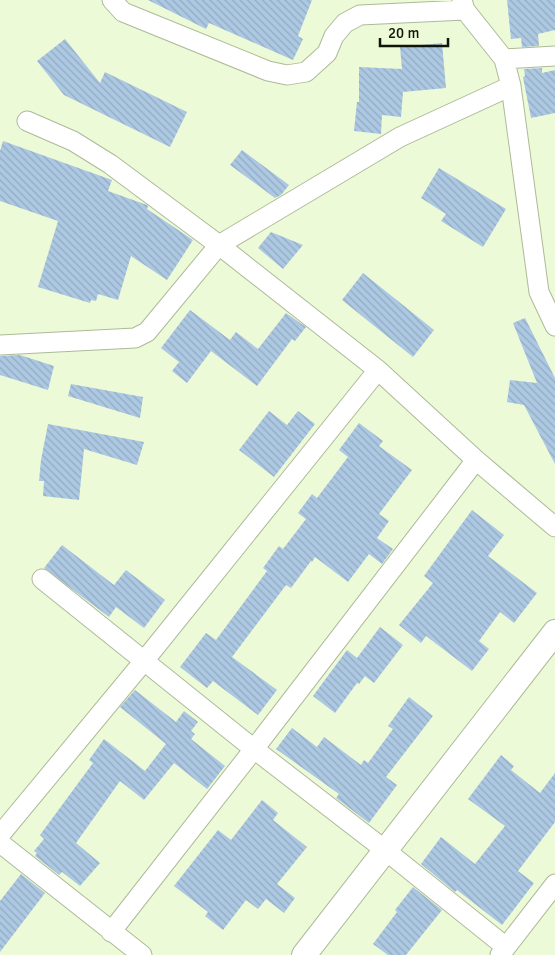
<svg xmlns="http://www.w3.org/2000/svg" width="555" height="955" font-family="Signika,sans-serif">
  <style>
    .building { fill: url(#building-back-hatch) }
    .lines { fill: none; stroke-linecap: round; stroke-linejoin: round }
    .minor-casing { stroke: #adba99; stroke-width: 21 }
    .tertiary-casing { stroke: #adba99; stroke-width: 26 }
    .minor { stroke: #fff; stroke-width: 19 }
    .tertiary { stroke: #fff; stroke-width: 24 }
  </style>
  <defs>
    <pattern id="building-back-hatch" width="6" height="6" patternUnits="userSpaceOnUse" patternTransform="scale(1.25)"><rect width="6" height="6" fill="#acc8e2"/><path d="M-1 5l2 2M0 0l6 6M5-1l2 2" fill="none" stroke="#93abc1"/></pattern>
  </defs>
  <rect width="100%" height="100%" fill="#edfad7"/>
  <path class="building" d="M 148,0 L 312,0 L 298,36 L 303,39 L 293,60 L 209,23 L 206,29 Z
    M 507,0 L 555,0 L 555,30 L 538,34 L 539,46 L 522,47 L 521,38 L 511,39 Z
    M 65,39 L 100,83 L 105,72 L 187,112 L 170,147 L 64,95 L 37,61 Z
    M 442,43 L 446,88 L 403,92 L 401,117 L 382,115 L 381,134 L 354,131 L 357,102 L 359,102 L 359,67 L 402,69 L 400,47 Z
    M 542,68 L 542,73 L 555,70 L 555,113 L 531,118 L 523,77 L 525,76 L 524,69 Z
    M 3,141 L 112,180 L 108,191 L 147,205 L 148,206 L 147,209 L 193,240 L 167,280 L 131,256 L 118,300 L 98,294 L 96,301 L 91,300 L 90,303 L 38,287 L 58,221 L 0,201 L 0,151 Z
    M 242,150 L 289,185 L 281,195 L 275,198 L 230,165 Z
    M 439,168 L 506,209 L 483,247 L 441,221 L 446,214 L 421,198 Z
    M 271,232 L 303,245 L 283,269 L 258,248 Z
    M 363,273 L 434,330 L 413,357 L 342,300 Z
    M 190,310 L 230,340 L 236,332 L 258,349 L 286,313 L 306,327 L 295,341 L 292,339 L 257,386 L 211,351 L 187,383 L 172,371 L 179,362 L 161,348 Z
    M 525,318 L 555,378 L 555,464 L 524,405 L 507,402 L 510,380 L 537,383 L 513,323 Z
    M 20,355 L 54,366 L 48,390 L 0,375 L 0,356 Z
    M 71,384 L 143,397 L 140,418 L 68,396 Z
    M 269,411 L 287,425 L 298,411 L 315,424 L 274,477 L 239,450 Z
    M 359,423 L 383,441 L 379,446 L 412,470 L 379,514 L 389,521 L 377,538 L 393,549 L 382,564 L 369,554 L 348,582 L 315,557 L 312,562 L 311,561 L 291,588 L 286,585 L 232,657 L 277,690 L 258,715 L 213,681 L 207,688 L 180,667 L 206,633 L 216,640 L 267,571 L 263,568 L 279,546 L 283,549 L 306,519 L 298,513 L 312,494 L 317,498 L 348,457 L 339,450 Z
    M 48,424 L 144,442 L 137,465 L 84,449 L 79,500 L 43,496 L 44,481 L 39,481 L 41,460 Z
    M 472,510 L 504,535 L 488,556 L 537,593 L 514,623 L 500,612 L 479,641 L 489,649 L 472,671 L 426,636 L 421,643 L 399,625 L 433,583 L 424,576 Z
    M 62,545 L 114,585 L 126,570 L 165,600 L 144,628 L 116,607 L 109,617 L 44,568 Z
    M 380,627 L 403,645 L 374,683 L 365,676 L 359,684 L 357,683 L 335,713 L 313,696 L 347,650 L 357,658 Z
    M 135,690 L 176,722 L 184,711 L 198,722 L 191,731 L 195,734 L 191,739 L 225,766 L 207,789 L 174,763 L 144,800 L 120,781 L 76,843 L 100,863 L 80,886 L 62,872 L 59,875 L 35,856 L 37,853 L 34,851 L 44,839 L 40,835 L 93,763 L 89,760 L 104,739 L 145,771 L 166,744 L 120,707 Z
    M 409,697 L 433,716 L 386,777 L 397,785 L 369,823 L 336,798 L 339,794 L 276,749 L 292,728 L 317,747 L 324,737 L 361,765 L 364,760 L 368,763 L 393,729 L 388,726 Z
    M 501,755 L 514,766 L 511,770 L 540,793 L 555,773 L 555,822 L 518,871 L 534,883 L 502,925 L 457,890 L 455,892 L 421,864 L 441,837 L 475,864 L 505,826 L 468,799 Z
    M 262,800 L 278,813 L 273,820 L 307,847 L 277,884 L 295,898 L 284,913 L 266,899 L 258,909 L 246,900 L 223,930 L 205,916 L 208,912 L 174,886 L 218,830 L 231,840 Z
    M 21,874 L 45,893 L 0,952 L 0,901 Z
    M 413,887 L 442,910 L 406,955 L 388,955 L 373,944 L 397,912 L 395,910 Z"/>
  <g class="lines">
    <defs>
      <path id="minor" d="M 112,0 L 123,12 L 268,71 L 287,75 L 306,72 L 327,53 L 334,36 L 345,23 L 360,15 L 465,10
        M 462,0 L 465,10 L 504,59 L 511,86 L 539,292 L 555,326
        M 504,59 L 555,56
        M 27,121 L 73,141 L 110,164 L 219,245 L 378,370 L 476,460 L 555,527
        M 0,345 L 135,338 L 147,332 L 219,245 L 400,137 L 511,86
        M 42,579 L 254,749 L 385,850 L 506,947
        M 0,835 L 144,661 L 378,370
        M 0,843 L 142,955
        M 111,932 L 254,749 L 476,460
        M 500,955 L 555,884"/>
      <path id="tertiary" d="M 304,955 L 555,632"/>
    </defs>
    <use href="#minor" class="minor-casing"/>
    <use href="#tertiary" class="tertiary-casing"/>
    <use href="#minor" class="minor"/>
    <use href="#tertiary" class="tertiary"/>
  </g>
  <path d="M380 38v8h68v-8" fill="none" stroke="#111509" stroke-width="2.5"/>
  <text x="388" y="38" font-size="15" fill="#111509" stroke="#edfad7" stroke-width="4" paint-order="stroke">20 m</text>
</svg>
